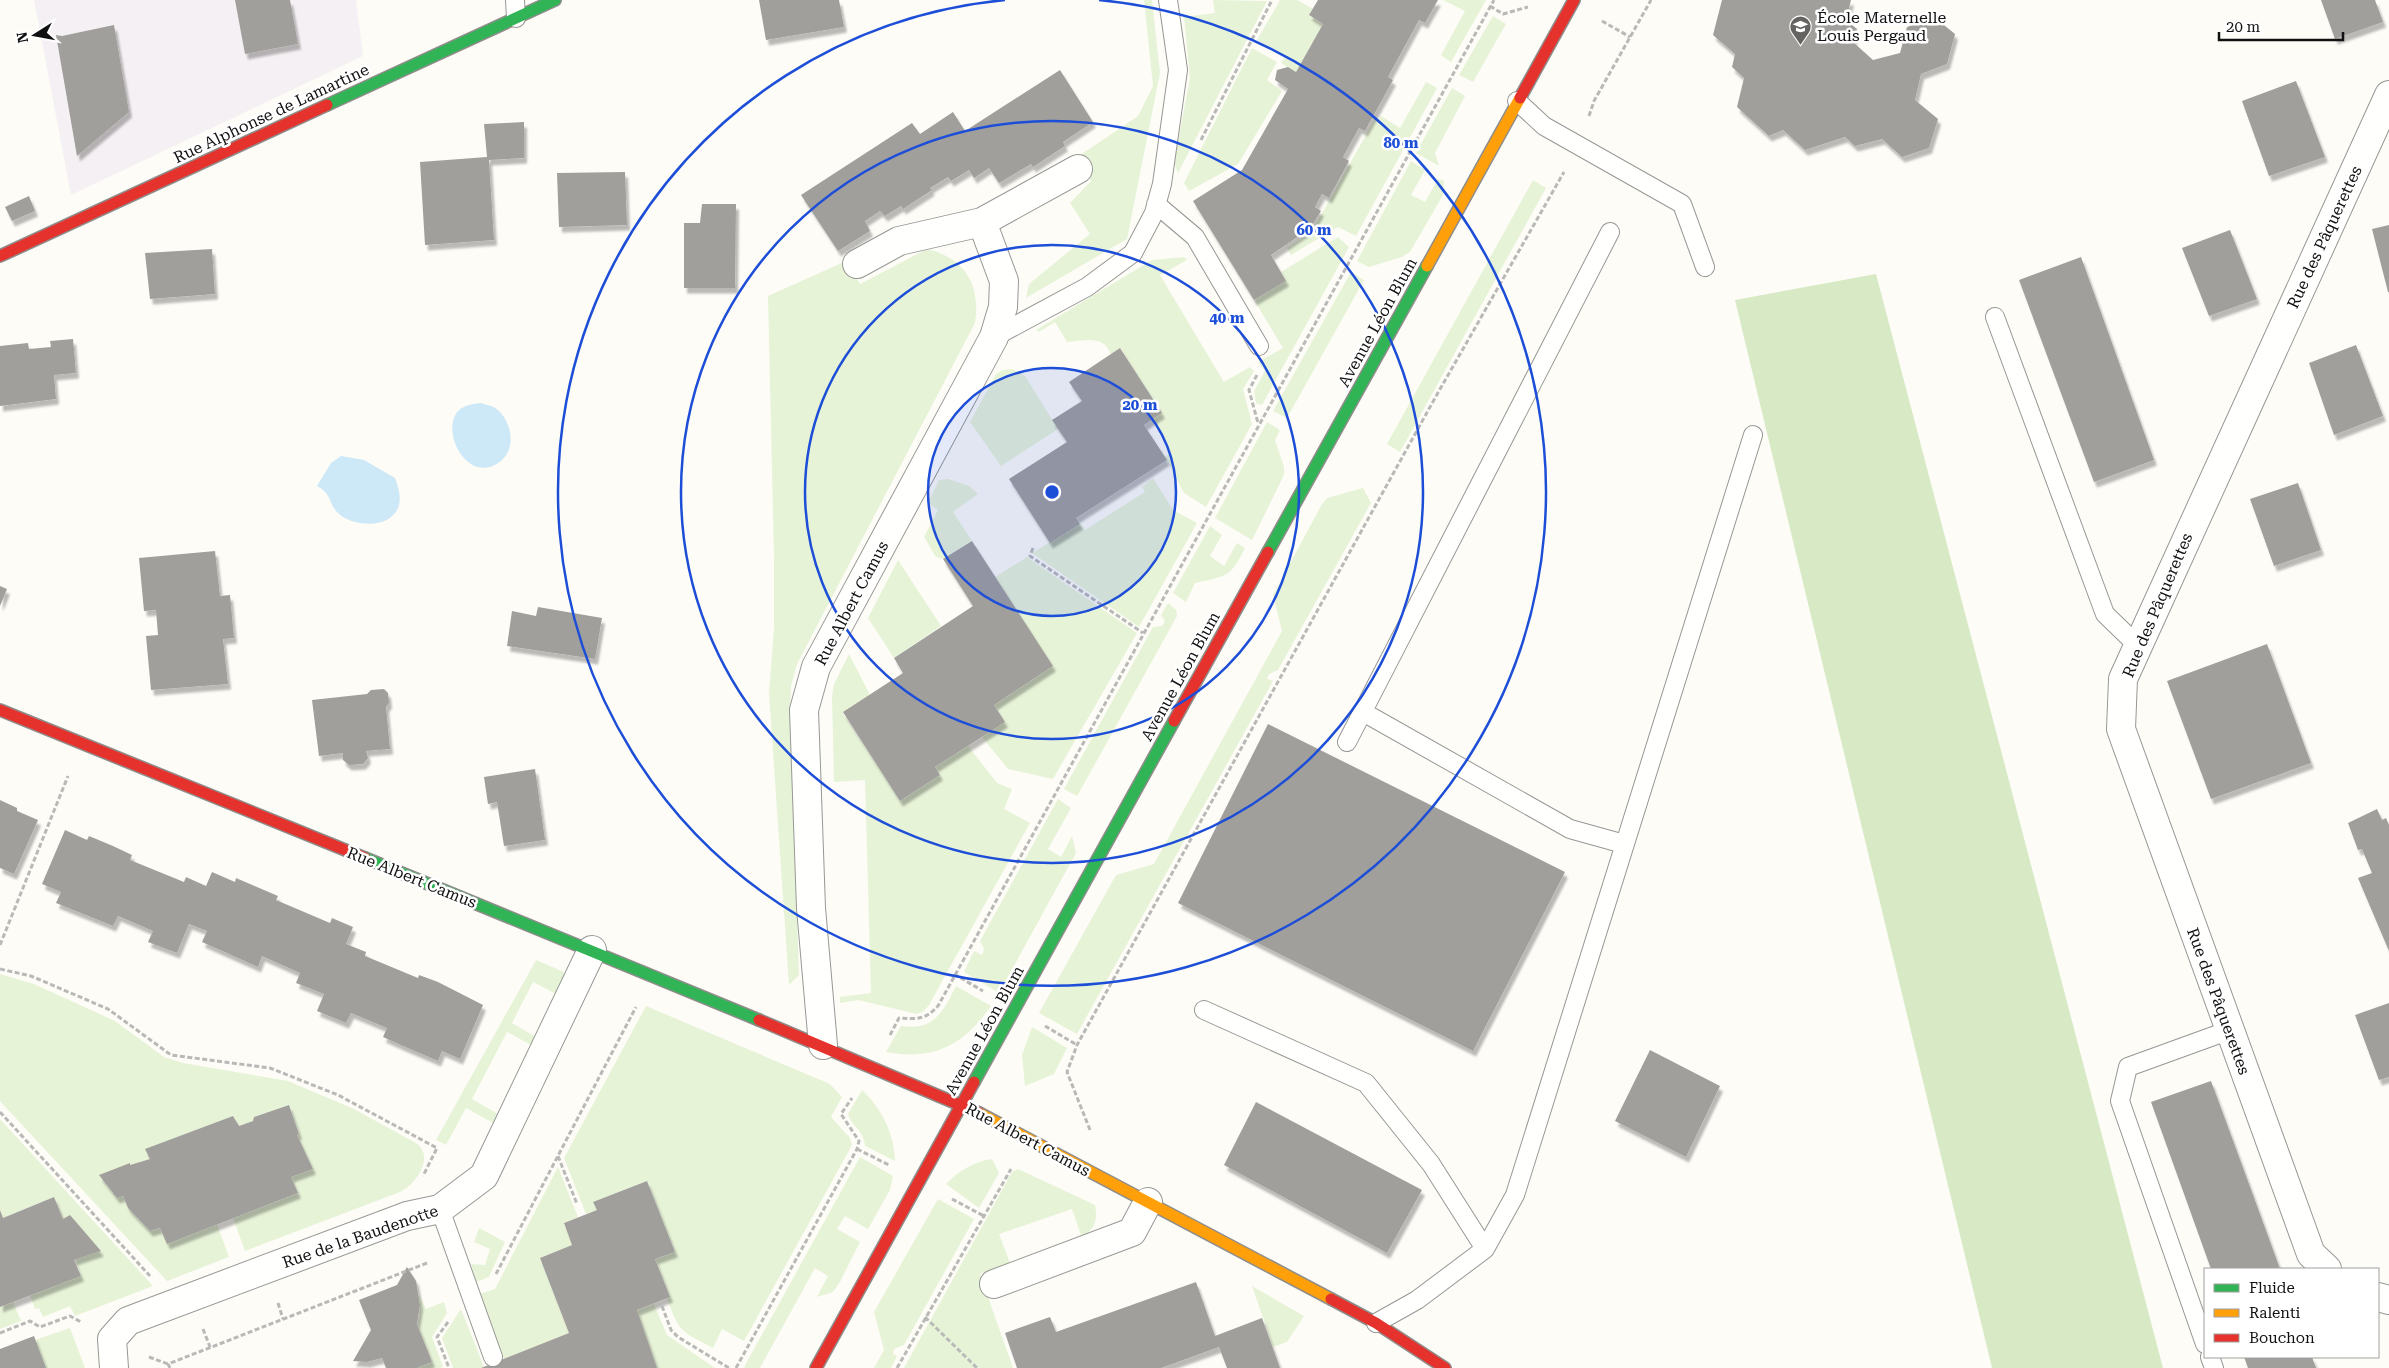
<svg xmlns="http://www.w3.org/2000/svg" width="2389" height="1368" font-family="'Roboto Serif',serif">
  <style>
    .industrial { fill: #f5f0f3 }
    .green { fill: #e7f3d7 }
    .forest { fill: #d8eac5 }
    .water { fill: #cde8f7 }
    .building { fill: #a19f9c; filter: url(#shadow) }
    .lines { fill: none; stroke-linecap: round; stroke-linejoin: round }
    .lane-casing { stroke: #979795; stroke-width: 20 }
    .street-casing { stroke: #979795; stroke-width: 30 }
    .fast-casing { stroke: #8e8d8b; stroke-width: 14 }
    .slow-casing { stroke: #8e8d8b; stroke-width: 14 }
    .jam-casing { stroke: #8e8d8b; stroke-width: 14 }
    .path { stroke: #b9b9b8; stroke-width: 3; stroke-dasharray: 5 2.5; stroke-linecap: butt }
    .lane { stroke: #fffffe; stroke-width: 18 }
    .street { stroke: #fffffe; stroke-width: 28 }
    .fast { stroke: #30b455; stroke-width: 11 }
    .slow { stroke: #ff9f0a; stroke-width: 11 }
    .jam { stroke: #e5322d; stroke-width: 11 }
    .ring { fill: none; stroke: #1d4ed8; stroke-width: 2.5 }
    .labels { text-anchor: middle; stroke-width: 5; stroke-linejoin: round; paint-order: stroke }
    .poi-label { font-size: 16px; fill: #111; stroke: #fff; text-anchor: start }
    .street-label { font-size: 16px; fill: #111; stroke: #fff }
    .centre { fill: #1d4ed8; stroke: #fff; stroke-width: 2.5 }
    .ring-label { font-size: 15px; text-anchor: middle; font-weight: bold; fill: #1d4ed8; stroke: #fff; stroke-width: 5; stroke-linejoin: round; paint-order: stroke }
  </style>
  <defs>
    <filter id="shadow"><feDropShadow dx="3" dy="5.5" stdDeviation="1" flood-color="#0004"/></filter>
  </defs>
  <rect width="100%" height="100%" fill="#fdfcf7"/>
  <path class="industrial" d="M 34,0 L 356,0 L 363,56 L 71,195 Z"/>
  <path class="green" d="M 1144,0 L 1152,0 L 1160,73 L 1127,239 L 1026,298 L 1029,284 L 1090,234 L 1070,203 L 1091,181 L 1076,158 L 1138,116 L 1153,86 Z
    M 1213,0 L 1267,1 L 1178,173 L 1174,162 L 1190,78 L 1184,17 L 1215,13 Z
    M 1280,0 L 1297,0 L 1313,9 L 1309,16 L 1323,24 L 1296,72 L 1281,63 L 1285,57 L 1257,40 Z
    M 1443,0 L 1486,0 L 1451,62 L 1441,55 L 1465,11 Z
    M 1493,16 L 1506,24 L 1473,82 L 1459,75 Z
    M 1252,48 L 1277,62 L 1267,80 L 1282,91 L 1238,164 L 1189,191 L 1184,183 Z
    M 1426,82 L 1437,88 L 1356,236 L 1338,227 L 1291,255 L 1287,248 L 1311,233 L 1376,117 L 1379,120 L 1381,116 L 1400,128 Z
    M 1452,88 L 1465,96 L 1435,153 L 1439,166 L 1416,153 Z
    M 1411,161 L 1425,170 L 1411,195 L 1425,202 L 1438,179 L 1444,181 L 1443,195 L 1410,252 L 1402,257 L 1369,267 L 1357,261 Z
    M 1533,180 L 1546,188 L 1400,452 L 1387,444 Z
    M 1338,237 L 1349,247 L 1262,405 L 1256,403 L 1254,391 L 1265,371 L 1258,362 L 1283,348 L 1254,300 L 1286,281 L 1281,272 Z
    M 927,249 C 965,258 981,285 975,323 L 797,664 L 791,686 L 790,713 L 799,975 L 789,985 L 769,693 L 774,629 L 774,557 L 768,296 L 846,261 L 860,284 Z
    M 1184,257 L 1187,260 L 1160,275 L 1224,382 L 1250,367 L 1254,371 L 1243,389 L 1252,424 L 1206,507 L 1184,493 L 1165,457 L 1170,453 C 1163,440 1162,432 1152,420 L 1162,413 L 1121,349 L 1111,355 C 1104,334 1085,341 1067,342 L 1055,322 L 1039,332 L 1036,330 L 1152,260 Z
    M 1351,272 L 1364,280 L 1287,418 L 1273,411 Z
    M 1012,369 L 1025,376 L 1058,429 L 1001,466 L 970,422 L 996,374 L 1003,370 Z
    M 1267,422 L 1280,430 L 1275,440 L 1284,467 L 1284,475 L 1252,540 L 1215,518 Z
    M 1153,478 L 1173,510 L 1197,523 L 1139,627 L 1032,553 L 1080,524 L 1085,530 L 1145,492 L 1142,487 Z
    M 948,479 L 969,486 L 978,494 L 953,512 L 972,541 L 943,559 L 936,557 L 924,537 L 938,510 L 928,503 L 939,480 Z
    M 1363,488 L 1371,503 L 1278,670 L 1269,674 L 1267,679 L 1273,681 L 1077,1034 L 1039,1013 L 1116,875 L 1154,864 L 1282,631 L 1273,595 L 1322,504 L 1327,498 Z
    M 1210,526 L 1222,535 L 1210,556 L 1224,566 L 1237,543 L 1245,548 C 1230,578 1227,576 1195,583 L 1186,602 L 1173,593 Z
    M 1027,557 L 1137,633 L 1053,779 L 1008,769 L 982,737 L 994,705 L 1053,666 L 995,577 Z
    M 898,560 L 941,626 L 894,658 L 868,618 Z
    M 1168,603 L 1176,610 L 1177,616 L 1085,782 L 1077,796 L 1064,789 L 1153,627 L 1162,626 L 1165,621 L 1161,615 Z
    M 849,654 L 870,695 L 843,713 L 900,801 L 940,775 L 935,767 L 968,746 L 997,783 L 1012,789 L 1004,809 L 1030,823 L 929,1005 L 924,1011 L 917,1014 L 858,1000 L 840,1003 L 840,997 L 871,993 L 865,780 L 834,782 L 832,696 L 834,684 Z
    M 1058,799 L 1071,808 L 1048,849 L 1061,857 L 1072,836 L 1076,853 L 999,993 L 964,972 L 974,951 L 982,955 L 984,949 L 980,941 Z
    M 536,960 L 564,972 L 560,996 L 533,982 L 512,1023 L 538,1038 L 533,1046 L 507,1032 L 472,1099 L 498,1114 L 493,1123 L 466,1108 L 446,1145 L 436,1140 Z
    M 0,974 L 34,984 L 115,1021 L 164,1057 L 183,1063 L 288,1081 L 354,1109 L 416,1143 C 435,1156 417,1184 400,1192 L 245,1251 L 233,1218 L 298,1193 L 291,1177 L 313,1169 L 297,1135 L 299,1133 L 289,1105 L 254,1117 L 253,1121 L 239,1126 L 233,1116 L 164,1143 L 150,1159 L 130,1165 L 130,1164 L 123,1196 L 128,1208 L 150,1231 L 160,1228 L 217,1224 L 229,1257 L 167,1281 L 0,1101 Z
    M 956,986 L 991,1006 C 964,1045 934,1061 886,1052 L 901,1026 C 934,1031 943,1012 956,986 Z
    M 646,1006 L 830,1084 L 842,1097 L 831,1117 L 850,1138 L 852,1145 L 744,1341 L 722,1329 L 713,1348 C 680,1330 680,1334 667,1298 L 670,1297 L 655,1259 L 675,1252 L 647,1181 L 594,1202 L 597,1210 L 586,1214 L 564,1158 Z
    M 1032,1027 L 1067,1048 L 1054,1074 L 1025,1086 L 1022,1055 Z
    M 862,1090 C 882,1109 894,1133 895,1161 L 865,1146 C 864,1130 851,1126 848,1114 Z
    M 0,1119 L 153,1286 L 75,1316 L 70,1306 L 43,1317 L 39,1308 L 35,1309 L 30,1295 L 81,1275 L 54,1197 L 3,1218 L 0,1210 Z
    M 860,1157 L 893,1176 L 890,1190 L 868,1229 L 845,1216 L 837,1229 L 860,1242 L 840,1282 L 833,1292 L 817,1297 L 828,1276 L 815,1268 L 760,1368 L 746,1368 L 744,1367 Z
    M 992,1159 L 999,1173 L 979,1208 L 946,1184 C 960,1170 973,1162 992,1159 Z
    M 558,1167 L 578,1217 L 564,1223 L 572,1245 L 540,1258 L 569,1333 L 504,1359 L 480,1294 L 495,1289 Z
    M 1018,1169 L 1095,1205 C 1098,1220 1095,1229 1082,1238 L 1072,1209 L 999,1234 L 1010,1263 L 980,1274 L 1013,1368 L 904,1368 L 1012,1172 Z
    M 938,1199 L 974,1219 L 904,1345 L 894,1349 L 893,1354 L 897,1356 L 891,1368 L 874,1368 L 884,1350 L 874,1312 Z
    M 479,1228 L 505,1242 L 489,1277 L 476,1282 L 471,1264 L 485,1265 L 490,1249 L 474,1242 Z
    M 1252,1286 L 1304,1316 L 1287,1342 L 1273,1347 Z
    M 419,1294 L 426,1309 L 444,1302 L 447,1313 L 432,1337 L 443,1367 L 440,1368 L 417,1368 L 432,1362 L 417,1324 L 420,1315 Z
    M 13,1302 L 21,1321 L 0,1329 L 0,1307 Z
    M 654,1304 L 667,1335 L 715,1368 L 657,1368 L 637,1310 Z
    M 461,1309 L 484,1367 L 481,1368 L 453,1368 L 442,1338 Z
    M 70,1328 L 85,1368 L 46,1368 L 35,1340 Z"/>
  <path class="forest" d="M 1876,274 L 2163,1368 L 1992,1368 L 1735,300 Z"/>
  <path class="water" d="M 481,403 C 486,405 494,406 498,410 C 511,422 516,446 503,459 C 470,490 438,431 459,410 C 465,405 473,404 481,403 Z
    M 341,456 L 364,460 L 395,478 C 400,492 404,506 391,517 C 378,528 349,525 337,512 C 328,502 332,494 317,486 L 331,463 Z"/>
  <path class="building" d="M 235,0 L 290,0 L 298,44 L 245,54 Z
    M 759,0 L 839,0 L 844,27 L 766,40 Z
    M 1318,0 L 1438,0 L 1425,23 L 1419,20 L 1388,77 L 1393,80 L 1365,131 L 1359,128 L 1343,157 L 1349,161 L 1329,198 L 1322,194 L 1315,207 L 1321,211 L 1315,221 L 1309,229 L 1271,255 L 1286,281 L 1254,300 L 1193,201 L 1242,170 L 1288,89 L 1275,80 L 1277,70 L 1288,67 L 1296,72 L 1323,24 L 1309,15 Z
    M 1722,0 L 1851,0 L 1846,20 L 1857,29 L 1853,42 L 1873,60 L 1900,53 L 1907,27 L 1934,17 L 1955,34 L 1947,64 L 1921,74 L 1915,100 L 1938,119 L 1929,148 L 1902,157 L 1882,139 L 1855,146 L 1845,137 L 1805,150 L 1783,130 L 1769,136 L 1737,107 L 1744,78 L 1732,67 L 1735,54 L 1713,35 Z
    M 2321,0 L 2375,0 L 2383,22 L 2335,39 Z
    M 114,25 L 129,112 L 77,156 L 56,35 L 62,36 Z
    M 1060,70 L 1093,122 L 1063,142 L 1065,146 L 1048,157 L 1033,167 L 1031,164 L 999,183 L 989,168 L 974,178 L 969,170 L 951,181 L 948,177 L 930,188 L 932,190 L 903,209 L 901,206 L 885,216 L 880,211 L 865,221 L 870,231 L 838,251 L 801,195 L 912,123 L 920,134 L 953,112 L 965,131 Z
    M 2296,81 L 2325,157 L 2269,176 L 2242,101 Z
    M 524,122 L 524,158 L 489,160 L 494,240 L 425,245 L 420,162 L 487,157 L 484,124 Z
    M 625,172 L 627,225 L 559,227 L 557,173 Z
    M 29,196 L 35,211 L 12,221 L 5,207 Z
    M 702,204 L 736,204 L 735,288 L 684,288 L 684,223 L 700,223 Z
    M 2389,225 L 2389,292 L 2388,292 L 2372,229 Z
    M 2230,230 L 2257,299 L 2209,316 L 2182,248 Z
    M 212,249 L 215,294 L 150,299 L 145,253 Z
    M 2081,257 L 2154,460 L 2094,482 L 2019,280 Z
    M 73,339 L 76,373 L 54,375 L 56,399 L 0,406 L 0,346 L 28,343 L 29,349 L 51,347 L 50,341 Z
    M 2356,345 L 2383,416 L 2334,435 L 2309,363 Z
    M 1120,348 L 1162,413 L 1144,425 L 1167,460 L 1076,518 L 1080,524 L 1050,543 L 1009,479 L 1067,442 L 1052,420 L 1082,401 L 1069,382 Z
    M 2298,483 L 2321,550 L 2274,566 L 2250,499 Z
    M 972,541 L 1053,666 L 994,705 L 1005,722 L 935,767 L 940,775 L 900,801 L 843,712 L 903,673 L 894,658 L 973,606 L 943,559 Z
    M 215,551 L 220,596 L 230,595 L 234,638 L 223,639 L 228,684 L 151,690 L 146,636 L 158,635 L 156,610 L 144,611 L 139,558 Z
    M 0,586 L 7,589 L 0,606 Z
    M 538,607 L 602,618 L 595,659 L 507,646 L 512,611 L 536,616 Z
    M 2267,644 L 2311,763 L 2211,799 L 2167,681 Z
    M 384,689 L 388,693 L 389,703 L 386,707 L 390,749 L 366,751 L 368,758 L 363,764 L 349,765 L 343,760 L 343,753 L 319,756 L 312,700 L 367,694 L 371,690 Z
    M 1268,724 L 1565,872 L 1473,1051 L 1178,903 Z
    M 535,769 L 545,840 L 504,846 L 497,802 L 488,804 L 484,777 Z
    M 0,800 L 17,808 L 17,811 L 38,820 L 14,874 L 0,868 Z
    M 2377,809 L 2382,820 L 2386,818 L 2389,825 L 2389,951 L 2358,878 L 2372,873 L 2362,849 L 2358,850 L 2348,823 Z
    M 65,830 L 87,840 L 89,836 L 113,846 L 132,855 L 130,860 L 184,882 L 186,877 L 206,886 L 212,872 L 235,882 L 236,878 L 278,896 L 276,900 L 330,923 L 332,918 L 353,927 L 346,944 L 366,952 L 365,956 L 418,978 L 419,975 L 438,982 L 483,1005 L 460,1059 L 442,1051 L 438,1061 L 403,1046 L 383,1037 L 387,1028 L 351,1013 L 346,1023 L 317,1011 L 324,994 L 296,983 L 300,973 L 262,956 L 258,967 L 202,942 L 207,931 L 189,924 L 177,953 L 148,942 L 153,931 L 118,916 L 113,926 L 56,903 L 61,892 L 42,884 Z
    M 2389,1003 L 2389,1077 L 2379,1080 L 2355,1015 Z
    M 1650,1050 L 1720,1086 L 1686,1157 L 1615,1121 Z
    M 2211,1081 L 2253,1195 L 2280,1269 L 2211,1269 L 2151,1102 Z
    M 1256,1102 L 1422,1190 L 1387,1253 L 1224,1165 Z
    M 289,1105 L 299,1134 L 297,1135 L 313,1169 L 291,1177 L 298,1193 L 167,1244 L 160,1228 L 150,1231 L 128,1208 L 123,1196 L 117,1198 L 99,1175 L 130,1163 L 130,1165 L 150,1159 L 145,1149 L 233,1116 L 239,1126 L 253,1121 L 254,1117 Z
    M 647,1181 L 675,1252 L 655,1259 L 670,1297 L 637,1310 L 657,1368 L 481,1368 L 569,1333 L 540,1258 L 572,1245 L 564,1223 L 597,1210 L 593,1202 Z
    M 54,1197 L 63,1219 L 70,1215 L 101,1251 L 74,1260 L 81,1276 L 0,1307 L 0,1210 L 3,1218 Z
    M 407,1267 L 416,1281 L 420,1305 L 417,1324 L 432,1362 L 417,1368 L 386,1368 L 382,1358 L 367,1362 L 353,1361 L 371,1330 L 359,1300 L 397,1285 Z
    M 1196,1282 L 1215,1336 L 1262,1318 L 1280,1368 L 1227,1368 L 1219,1347 L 1161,1368 L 1017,1368 L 1005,1333 L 1050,1317 L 1056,1332 Z
    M 34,1336 L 46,1368 L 0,1368 L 0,1349 Z
    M 2244,1357 L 2312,1357 L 2316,1368 L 2248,1368 Z"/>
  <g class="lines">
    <defs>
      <path id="lane" d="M 515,0 L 516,18
        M 1517,101 L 1544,126 L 1682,204 L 1705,267
        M 1156,204 L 1195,237 L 1259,346
        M 1995,317 L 2105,614 L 2137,645
        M 994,337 L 1087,287 L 1133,253 L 1154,213 L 1162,184 L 1178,70 L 1168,0
        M 1363,712 L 1570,829 L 1624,844
        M 1347,742 L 1610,232
        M 1204,1010 L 1366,1083 L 1431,1164 L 1485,1249
        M 440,1209 L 493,1357
        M 1376,1323 L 1417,1300 L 1485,1249 L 1515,1195 L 1753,435
        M 2205,1344 L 2120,1101 L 2128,1067 L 2230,1030
        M 2210,1357 L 2214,1368"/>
      <path id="street" d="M 857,264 L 899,241 L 982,222 L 1078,169
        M 823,1045 L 811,908 L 804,710 L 816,667 L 994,337 L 1003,307 L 1004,281 L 982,222
        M 2327,1269 L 2311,1254 L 2121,729 L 2123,679 L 2389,95
        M 994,1284 L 1132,1232 L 1148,1202
        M 2378,1297 L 2389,1300
        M 114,1368 L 112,1339 L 128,1321 L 407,1216 L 440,1209 L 484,1176 L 592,950"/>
      <path id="fast" d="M 327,105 L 555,0
        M 1268,552 L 1427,266
        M 365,858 L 759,1020
        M 974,1082 L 1174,721"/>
      <path id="slow" d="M 1427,266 L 1520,98
        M 979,1113 L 1331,1299"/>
      <path id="jam" d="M 1520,98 L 1574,0
        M 0,256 L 327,105
        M 0,710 L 365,858
        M 1174,721 L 1268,552
        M 759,1020 L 979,1113
        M 1331,1299 L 1376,1323 L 1445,1368
        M 816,1368 L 974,1082"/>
    </defs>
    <use href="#lane" class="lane-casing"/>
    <use href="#street" class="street-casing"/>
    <use href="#fast" class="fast-casing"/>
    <use href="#slow" class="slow-casing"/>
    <use href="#jam" class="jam-casing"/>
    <path class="path" d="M 1490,6 L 1503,14 L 1528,7
      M 1602,21 L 1630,37
      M 1589,116 L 1594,101 L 1651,0
      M 1201,140 L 1272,0
      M 1257,375 L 1249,390 L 1258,423
      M 1033,548 L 1030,556 L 1143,633
      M 0,945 L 68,776
      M 0,969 L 31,976 L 108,1009 L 171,1055 L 270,1068 L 338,1095 L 437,1148 L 423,1176
      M 954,974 L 983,991
      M 1045,1026 L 1077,1045
      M 890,1035 L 899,1018 C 918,1019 925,1020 938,1006 L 1494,0
      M 0,1112 L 150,1276
      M 1090,1130 L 1067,1072 L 1077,1045 L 1435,398 L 1564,172
      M 857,1149 L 889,1165
      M 558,1156 L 577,1204
      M 952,1199 L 984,1216
      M 496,1274 L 636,1007
      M 278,1303 L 283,1319
      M 662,1306 L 671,1330 L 678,1337 L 729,1368
      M 925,1317 L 977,1368
      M 448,1322 L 437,1337 L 449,1368
      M 203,1329 L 210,1347
      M 0,1333 L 30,1321 L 40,1327 L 70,1316 L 81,1322
      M 149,1357 L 168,1364
      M 170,1368 L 168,1364 L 427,1263
      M 736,1368 L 857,1149 L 859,1141 L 841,1114 L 852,1098
      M 897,1368 L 1011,1169"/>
    <use href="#lane" class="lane"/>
    <use href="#street" class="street"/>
    <use href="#fast" class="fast"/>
    <use href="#slow" class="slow"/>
    <use href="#jam" class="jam"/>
  </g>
  <circle cx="1052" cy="492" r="124" fill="#1d4ed8" fill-opacity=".12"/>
  <g class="ring">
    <circle cx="1052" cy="492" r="124"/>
    <circle cx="1052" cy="492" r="247"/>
    <circle cx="1052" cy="492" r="371"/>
    <path d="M1099 0A494 494 0 1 1 1005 0"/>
  </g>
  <defs>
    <symbol id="school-pin" viewBox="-11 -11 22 30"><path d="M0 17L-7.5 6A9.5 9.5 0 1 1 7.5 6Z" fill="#646362" stroke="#fff"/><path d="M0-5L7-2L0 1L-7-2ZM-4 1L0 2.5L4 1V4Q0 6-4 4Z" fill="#fff"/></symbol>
  </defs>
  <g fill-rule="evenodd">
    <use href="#school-pin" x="1788" y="14" width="25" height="34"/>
  </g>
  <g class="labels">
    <g class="poi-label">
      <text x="1817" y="23">École Maternelle<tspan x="1817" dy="18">Louis Pergaud</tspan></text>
    </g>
    <g class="street-label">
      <text transform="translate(271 113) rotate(-25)" y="6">Rue Alphonse de Lamartine</text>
      <text transform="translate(2324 237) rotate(-65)" y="6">Rue des Pâquerettes</text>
      <text transform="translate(1377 322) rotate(-61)" y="6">Avenue Léon Blum</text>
      <text transform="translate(851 603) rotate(-62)" y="6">Rue Albert Camus</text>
      <text transform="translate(2157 605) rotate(-67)" y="6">Rue des Pâquerettes</text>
      <text transform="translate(1180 676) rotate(-61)" y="6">Avenue Léon Blum</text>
      <text transform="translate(412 877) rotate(22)" y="6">Rue Albert Camus</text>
      <text transform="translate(2219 1001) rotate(70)" y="6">Rue des Pâquerettes</text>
      <text transform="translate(984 1030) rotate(-61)" y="6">Avenue Léon Blum</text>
      <text transform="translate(1028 1139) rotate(28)" y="6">Rue Albert Camus</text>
      <text transform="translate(360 1236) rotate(-19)" y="6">Rue de la Baudenotte</text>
    </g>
  </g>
  <circle cx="1052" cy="492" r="8" class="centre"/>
  <g class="ring-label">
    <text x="1401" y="148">80 m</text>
    <text x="1314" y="235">60 m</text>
    <text x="1227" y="323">40 m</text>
    <text x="1140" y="410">20 m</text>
  </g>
  <rect x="2204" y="1268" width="175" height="90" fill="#ffffff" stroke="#a0a0a0"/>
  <rect x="2214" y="1284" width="25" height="8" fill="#30b455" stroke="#a0a0a0"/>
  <text x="2249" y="1293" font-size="15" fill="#111111">Fluide</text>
  <rect x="2214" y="1309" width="25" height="8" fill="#ff9f0a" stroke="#a0a0a0"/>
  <text x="2249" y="1318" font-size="15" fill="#111111">Ralenti</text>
  <rect x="2214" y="1334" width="25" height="8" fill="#e5322d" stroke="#a0a0a0"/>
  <text x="2249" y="1343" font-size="15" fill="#111111">Bouchon</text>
  <g transform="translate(35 35) rotate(259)" stroke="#ffffff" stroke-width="4" paint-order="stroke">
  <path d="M0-4L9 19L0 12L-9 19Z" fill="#111111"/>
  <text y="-8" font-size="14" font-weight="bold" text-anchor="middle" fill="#111111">N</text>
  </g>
  <path d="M2219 32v8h124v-8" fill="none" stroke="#111111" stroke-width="2.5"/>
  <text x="2226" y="32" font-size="15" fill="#111111" stroke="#ffffff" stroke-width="4" paint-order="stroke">20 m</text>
</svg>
